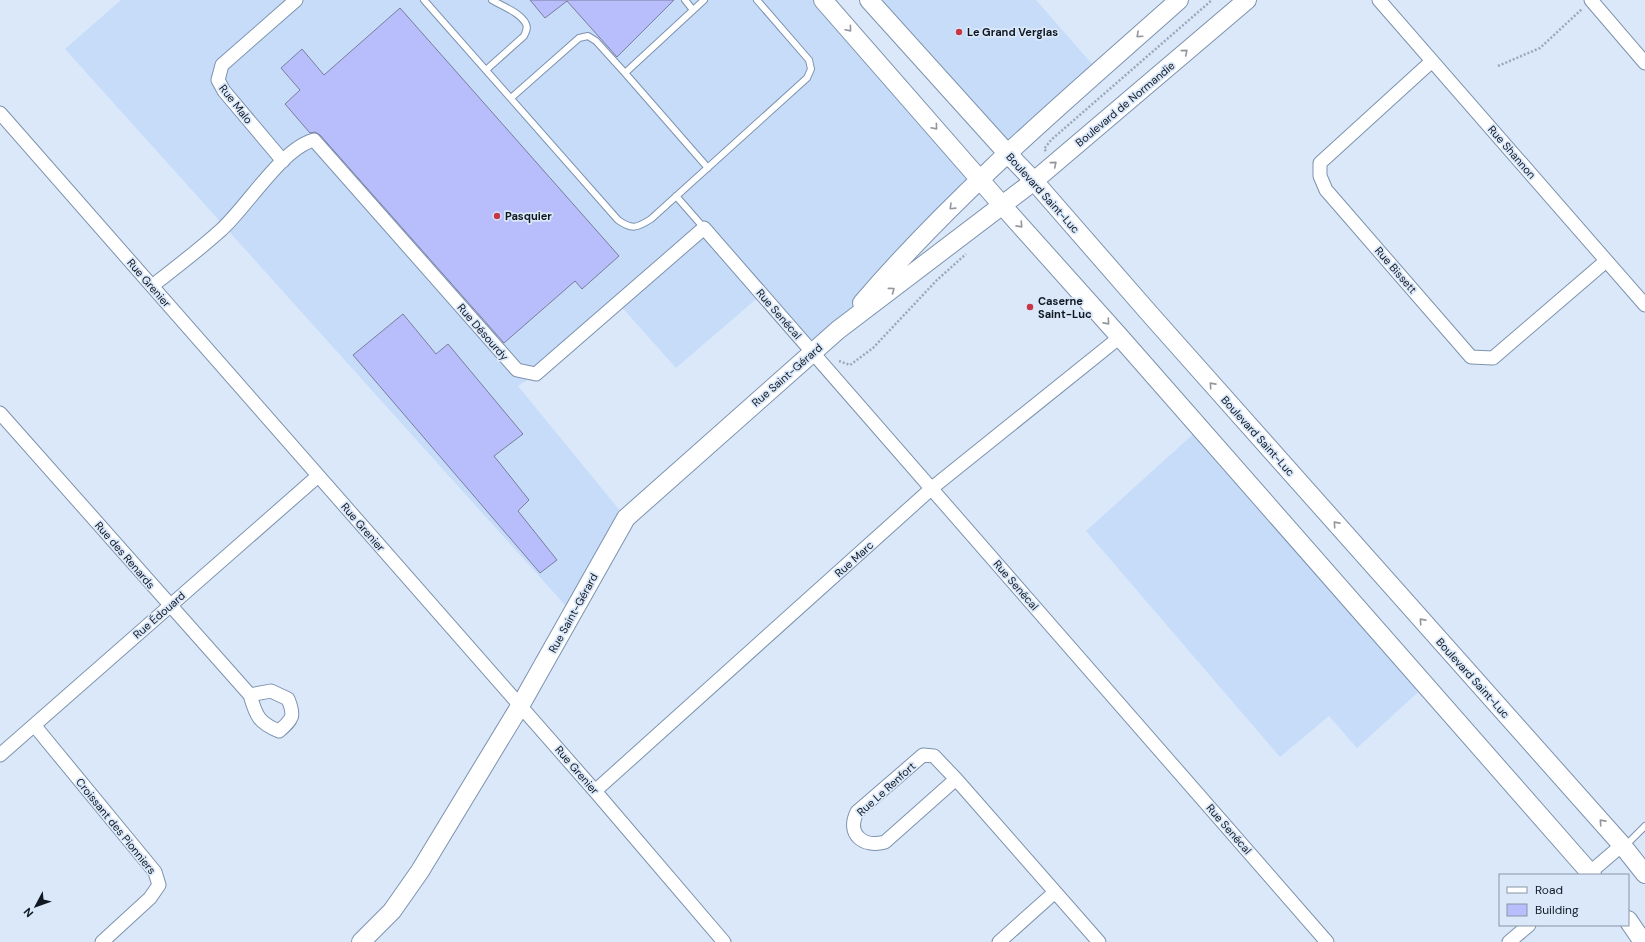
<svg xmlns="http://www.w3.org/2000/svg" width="1645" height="942" font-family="'DM Sans',sans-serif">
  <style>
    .built { fill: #c6dcf9 }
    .building { fill: #b8befb; stroke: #797c9c }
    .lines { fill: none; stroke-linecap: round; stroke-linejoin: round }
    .lane-casing { stroke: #7d92ae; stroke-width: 8 }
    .street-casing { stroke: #7d92ae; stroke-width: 15 }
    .secondary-casing { stroke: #7d92ae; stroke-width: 20 }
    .path { stroke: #9ba8b7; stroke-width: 2.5; stroke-dasharray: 2 2; stroke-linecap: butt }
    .lane { stroke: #fff; stroke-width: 6 }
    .street { stroke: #fff; stroke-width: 13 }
    .secondary { stroke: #fff; stroke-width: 18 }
    .oneway { stroke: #93979c }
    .poi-dot { fill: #c73747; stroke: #dae8fa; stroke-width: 1.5 }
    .labels { text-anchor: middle; stroke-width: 3.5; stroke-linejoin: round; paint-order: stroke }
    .poi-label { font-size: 11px; font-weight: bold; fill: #101822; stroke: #dae8fa; text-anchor: start }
    .street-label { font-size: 11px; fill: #101822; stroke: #dae8fa }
  </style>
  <rect width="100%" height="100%" fill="#dae8fa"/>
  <path class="built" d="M 121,0 L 823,0 L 980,180 L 813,352 L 762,294 L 676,368 L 618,303 L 536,374 L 518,386 L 626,518 L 574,615 L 65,49 Z
    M 869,0 L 1036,0 L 1099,72 L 1007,153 Z
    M 1200,428 L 1426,685 L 1357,748 L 1329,716 L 1280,757 L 1086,531 Z"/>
  <path class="building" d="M 530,0 L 674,0 L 617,57 L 567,1 L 545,18 Z
    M 400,8 L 619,256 L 582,289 L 575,281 L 504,343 L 320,135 L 315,132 L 310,133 L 285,104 L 300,90 L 281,68 L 302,49 L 324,75 Z
    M 403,314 L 436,354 L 448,344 L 523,434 L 494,456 L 529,500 L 518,511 L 557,560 L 540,573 L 353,355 Z"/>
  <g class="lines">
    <defs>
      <path id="lane" d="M 424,0 L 618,220 C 632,230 637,228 651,219 L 807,78 L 811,69 L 809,60 L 757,0
        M 685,0 L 693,10
        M 704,0 L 625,73 L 708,168
        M 486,70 L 524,36 C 526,32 528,28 526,24 C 521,13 502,6 492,0
        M 511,98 L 579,38 L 588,36 L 596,41 L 625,73
        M 676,196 L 704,228
        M 1625,846 L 1645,826"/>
      <path id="street" d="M 1379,0 L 1645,305
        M 1591,0 L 1645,63
        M 1432,61 L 1320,163 L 1320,176 L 1326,190 L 1471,357 L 1493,358 L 1606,261
        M 0,113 L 595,791 L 724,942
        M 283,161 L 224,91 L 218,80 L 222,65 L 296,0
        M 152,286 C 175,268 199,250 221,230 C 246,208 282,148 314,140 L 517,370 L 536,374 L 704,228 L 1327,942
        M 0,413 L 250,695 C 256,716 259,723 279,731 C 293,719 295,716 288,699 L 271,691 L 250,695
        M 34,725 L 155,872 L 159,885 L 150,898 L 102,942
        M 0,755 L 318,476
        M 956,779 L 885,842 C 863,848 846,834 857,812 L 923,755 L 934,756 L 956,779 L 1099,942
        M 595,791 L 932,488 L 1120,337
        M 1587,875 L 1622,845
        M 999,942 L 1055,892
        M 1509,942 L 1529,925"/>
      <path id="secondary" d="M 823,0 L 1002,205 L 1120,337 L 1592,875
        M 869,0 L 1007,153 L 1034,181 L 1149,313 L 1622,845 L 1645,874
        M 862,303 C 957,192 1070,97 1179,0
        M 1628,920 L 1643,942
        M 361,942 L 392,911 L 420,871 L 520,706 L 626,518 L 838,330 L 1034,181 L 1247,0"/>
    </defs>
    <use href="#lane" class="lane-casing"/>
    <use href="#street" class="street-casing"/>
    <use href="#secondary" class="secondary-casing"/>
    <path class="path" d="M 1498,66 L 1540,48 L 1582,9
      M 1046,151 L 1044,149 L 1051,140 L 1212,0
      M 839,361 L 850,365 L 873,348 L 937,280 L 966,254"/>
    <use href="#lane" class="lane"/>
    <use href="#street" class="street"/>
    <use href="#secondary" class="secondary"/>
  </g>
  <defs><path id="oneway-chevron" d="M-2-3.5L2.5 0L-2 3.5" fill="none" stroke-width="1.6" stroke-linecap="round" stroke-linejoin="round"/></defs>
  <g class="oneway">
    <use href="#oneway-chevron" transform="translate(849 29) rotate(49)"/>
    <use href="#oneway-chevron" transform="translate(1139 35) rotate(138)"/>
    <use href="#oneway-chevron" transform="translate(1185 52) rotate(-40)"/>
    <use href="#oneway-chevron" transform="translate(935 127) rotate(49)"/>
    <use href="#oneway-chevron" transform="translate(1054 164) rotate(-40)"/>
    <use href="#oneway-chevron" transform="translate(952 207) rotate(136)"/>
    <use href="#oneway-chevron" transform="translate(1020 225) rotate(48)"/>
    <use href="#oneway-chevron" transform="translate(892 290) rotate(-37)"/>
    <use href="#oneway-chevron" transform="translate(1107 322) rotate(48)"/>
    <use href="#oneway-chevron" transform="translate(1212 385) rotate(-132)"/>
    <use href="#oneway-chevron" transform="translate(1336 524) rotate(-132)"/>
    <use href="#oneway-chevron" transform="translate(1422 621) rotate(-132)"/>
    <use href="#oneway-chevron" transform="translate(1602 822) rotate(-132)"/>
  </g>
  <g class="poi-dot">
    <circle cx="959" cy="32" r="4"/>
    <circle cx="497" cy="216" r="4"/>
    <circle cx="1030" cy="307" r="4"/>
  </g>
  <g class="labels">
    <g class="poi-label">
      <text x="967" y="36">Le Grand Verglas</text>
      <text x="505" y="220">Pasquier</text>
      <text x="1038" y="305">Caserne<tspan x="1038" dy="13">Saint-Luc</tspan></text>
    </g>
    <g class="street-label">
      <text transform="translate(236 104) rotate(52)" y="4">Rue Malo</text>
      <text transform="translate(1125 104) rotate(-40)" y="4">Boulevard de Normandie</text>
      <text transform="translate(1512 152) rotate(49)" y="4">Rue Shannon</text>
      <text transform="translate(1043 193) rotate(48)" y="4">Boulevard Saint-Luc</text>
      <text transform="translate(1396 270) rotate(49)" y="4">Rue Bissett</text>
      <text transform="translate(149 283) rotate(49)" y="4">Rue Grenier</text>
      <text transform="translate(779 314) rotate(49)" y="4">Rue Senécal</text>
      <text transform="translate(483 332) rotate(49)" y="4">Rue Désourdy</text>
      <text transform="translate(787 375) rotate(-41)" y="4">Rue Saint-Gérard</text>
      <text transform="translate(1258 436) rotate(48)" y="4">Boulevard Saint-Luc</text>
      <text transform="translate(363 527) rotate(49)" y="4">Rue Grenier</text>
      <text transform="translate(125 555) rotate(49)" y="4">Rue des Renards</text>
      <text transform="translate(854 559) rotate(-42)" y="4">Rue Marc</text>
      <text transform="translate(1016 585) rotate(49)" y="4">Rue Senécal</text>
      <text transform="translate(573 613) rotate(-61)" y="4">Rue Saint-Gérard</text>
      <text transform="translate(159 615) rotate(-41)" y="4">Rue Édouard</text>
      <text transform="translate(1473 678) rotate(48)" y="4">Boulevard Saint-Luc</text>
      <text transform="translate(577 770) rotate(49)" y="4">Rue Grenier</text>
      <text transform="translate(886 789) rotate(-42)" y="4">Rue Le Renfort</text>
      <text transform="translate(116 826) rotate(51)" y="4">Croissant des Pionniers</text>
      <text transform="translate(1229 829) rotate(49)" y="4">Rue Senécal</text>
    </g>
  </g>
  <rect x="1499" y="874" width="130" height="52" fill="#dae8fa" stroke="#8995a4"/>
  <rect x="1507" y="887" width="20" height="6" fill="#ffffff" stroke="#8995a4"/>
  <text x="1535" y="894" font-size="12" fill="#101822">Road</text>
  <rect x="1507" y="904" width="20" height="12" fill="#b8befb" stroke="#8995a4"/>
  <text x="1535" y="914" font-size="12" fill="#101822">Building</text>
  <g transform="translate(36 906) rotate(229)" stroke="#dae8fa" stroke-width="3" paint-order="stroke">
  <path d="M0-3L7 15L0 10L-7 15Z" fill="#101822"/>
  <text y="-6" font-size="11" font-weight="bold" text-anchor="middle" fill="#101822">N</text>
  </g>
</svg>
